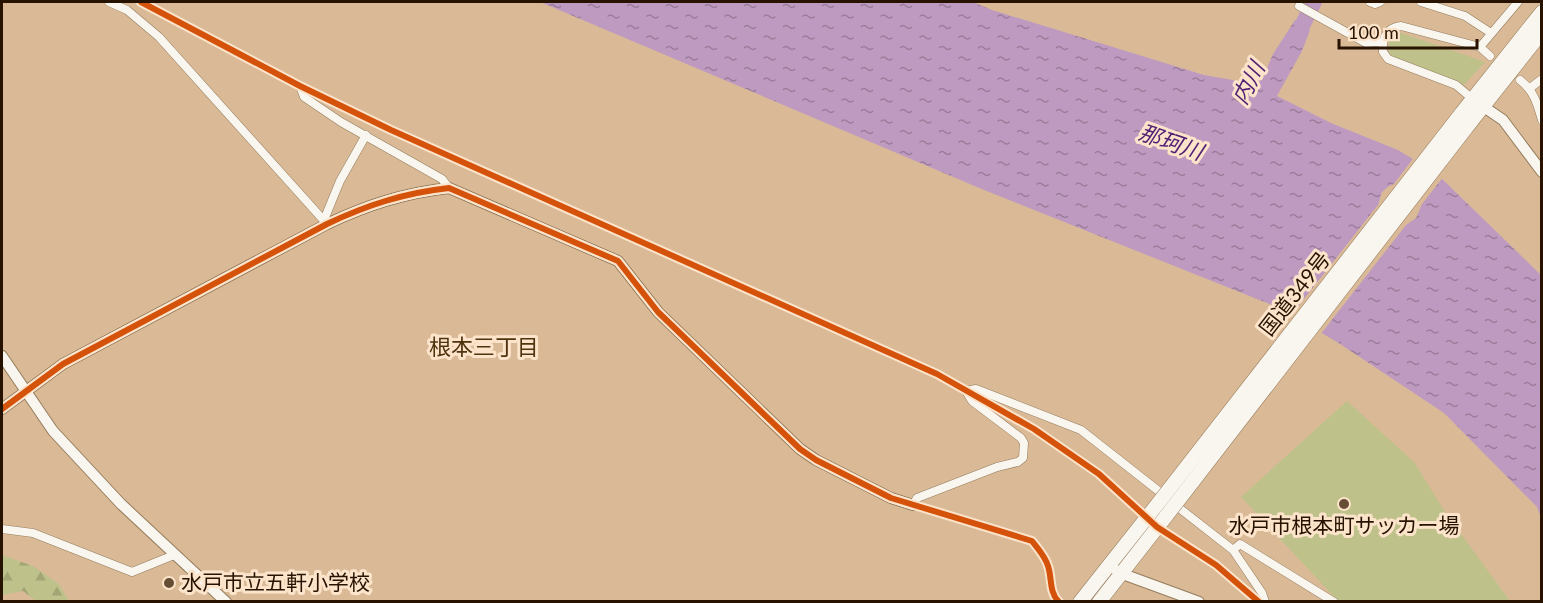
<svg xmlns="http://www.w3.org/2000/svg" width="1543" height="603" font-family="Lato,'Noto Sans JP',sans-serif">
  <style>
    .grass { fill: #bec18a }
    .forest { fill: url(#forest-firs) }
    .water { fill: url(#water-ripples) }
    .pier { fill: #daba96 }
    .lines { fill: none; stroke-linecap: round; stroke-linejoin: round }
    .river { stroke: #be9ac1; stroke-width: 16 }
    .street-casing { stroke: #947c5c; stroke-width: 9 }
    .secondary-casing { stroke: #947c5c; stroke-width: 12 }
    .highway-casing { stroke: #947c5c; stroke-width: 15 }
    .street { stroke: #f9f5ef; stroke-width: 8 }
    .secondary { stroke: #f9f5ef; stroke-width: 10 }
    .highway { stroke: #f9f5ef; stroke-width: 14 }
    .highway-bridge-casing { stroke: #947c5c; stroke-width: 15; stroke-linecap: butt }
    .highway-bridge { stroke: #f9f5ef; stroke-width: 14 }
    .cycleway-casing { stroke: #fce4cb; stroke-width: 10 }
    .cycleway { stroke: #d5520b; stroke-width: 6 }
    .poi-dot { fill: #664d34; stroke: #fce4cb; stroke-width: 2 }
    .labels { text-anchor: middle; stroke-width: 6; stroke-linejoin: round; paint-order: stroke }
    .street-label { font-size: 21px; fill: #271200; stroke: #fce4cb }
    .poi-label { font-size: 21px; fill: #271200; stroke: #fce4cb }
    .water-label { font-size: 22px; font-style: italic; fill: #511f73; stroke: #fce4cb }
    .neighbourhood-label { font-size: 22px; fill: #4f330f; stroke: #fce4cb }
  </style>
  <defs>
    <pattern id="forest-firs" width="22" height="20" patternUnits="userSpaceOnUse" patternTransform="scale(1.5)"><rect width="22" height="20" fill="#bec18a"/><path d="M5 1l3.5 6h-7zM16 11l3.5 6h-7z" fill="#a3a575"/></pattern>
    <pattern id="water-ripples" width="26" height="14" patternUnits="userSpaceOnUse" patternTransform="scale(1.5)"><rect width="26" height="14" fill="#be9ac1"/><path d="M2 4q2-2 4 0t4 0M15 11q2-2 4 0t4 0" fill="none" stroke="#9a7c9a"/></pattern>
  </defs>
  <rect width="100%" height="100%" fill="#daba96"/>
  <path class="grass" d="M 1398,32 L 1485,62 L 1464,85 L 1395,59 L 1388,52 L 1390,35 Z
    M 1347,401 L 1414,462 L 1445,512 L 1510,601 L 1338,601 L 1241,497 Z"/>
  <path class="forest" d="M 2,555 L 33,566 L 59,584 L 69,601 L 36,601 L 23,591 L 2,595 Z"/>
  <path class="water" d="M 540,2 L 973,2 L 992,10 L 1204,75 L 1244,82 L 1262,80 L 1273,54 L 1295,20 L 1310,30 L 1302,51 L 1277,96 L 1331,123 L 1398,150 L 1436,173 L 1541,275 L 1541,518 L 1537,507 L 1444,413 L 1337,342 L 1277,307 L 984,190 Z"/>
  <path class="pier" d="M 1415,156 L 1444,176 L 1422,204 L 1416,218 L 1406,225 L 1320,335 L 1289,318 L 1378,205 L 1382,192 L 1389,186 L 1394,184 Z"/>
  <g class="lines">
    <path class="river" d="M 1302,26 L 1314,2"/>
    <defs>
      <path id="street" d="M 109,2 L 127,10 L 159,37 L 327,224
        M 1370,2 L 1375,4 L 1380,2
        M 1421,2 L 1465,16 L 1491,33
        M 1299,6 L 1366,43 L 1383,42
        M 1480,47 L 1518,2
        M 1520,80 C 1534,91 1537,103 1542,120
        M 300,86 L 304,97 L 341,122 L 442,179 L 449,188
        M 1530,88 L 1542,79
        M 1475,101 L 1456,85 L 1388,59 L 1383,52 C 1382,38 1386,28 1401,26 L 1480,47 L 1490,56
        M 324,220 L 340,181 L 366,135
        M 1174,504 L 1233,550 L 1262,593 L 1265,602
        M 2,529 L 33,533 L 132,572 L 174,555
        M 1233,550 L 1240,544 L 1334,602
        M 1059,602 C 1049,593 1052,577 1048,566 C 1045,556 1038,549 1032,541 L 913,505 L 917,498 L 997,467 L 1018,462 L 1023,458 L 1024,443 L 1021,438 L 972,401 L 966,391 L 976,389 L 1081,430 L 1165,496"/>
      <path id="secondary" d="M 1484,107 L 1503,120 L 1542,172
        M 2,356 L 53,431 L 121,504 L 226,602
        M 2,409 L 63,364 L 327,224 C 367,205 404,193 449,188 L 618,261 L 658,312 L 800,449 L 816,460 L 891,498 L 913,505
        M 1116,570 L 1120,573 L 1199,602"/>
      <path id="highway" d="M 1460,115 L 1542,12
        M 1470,123 L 1542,32
        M 1080,602 L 1156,506
        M 1099,602 L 1167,515"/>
    </defs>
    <use href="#street" class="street-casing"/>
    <use href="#secondary" class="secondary-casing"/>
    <use href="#highway" class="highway-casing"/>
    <use href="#street" class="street"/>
    <use href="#secondary" class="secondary"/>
    <use href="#highway" class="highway"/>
    <defs>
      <path id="highway-bridge" d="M 1156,506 L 1460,115
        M 1167,515 L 1470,123"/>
    </defs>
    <use href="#highway-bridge" class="highway-bridge-casing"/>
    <use href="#highway-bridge" class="highway-bridge"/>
    <defs>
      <path id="cycleway" d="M 141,2 L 300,86 L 391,130 L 937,374 L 1034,429 L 1099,474 L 1157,527 L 1216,565 L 1259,602
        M 2,409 L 63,364 L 327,224 C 367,205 404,193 449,188 L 618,261 L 658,312 L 800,449 L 816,460 L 891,498 L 1032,541 C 1038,549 1045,556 1048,566 C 1052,577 1049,593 1059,602"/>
    </defs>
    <use href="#cycleway" class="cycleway-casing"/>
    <use href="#cycleway" class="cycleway"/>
  </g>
  <g class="poi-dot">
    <circle cx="1344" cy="504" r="6"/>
    <circle cx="169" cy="583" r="6"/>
  </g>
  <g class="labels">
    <g class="street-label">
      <text transform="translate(1295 294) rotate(-52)" y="7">国道349号</text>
    </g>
    <g class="poi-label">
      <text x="1344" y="533">水戸市根本町サッカー場</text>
      <text x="181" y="590" text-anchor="start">水戸市立五軒小学校</text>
    </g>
    <g class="water-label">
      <text transform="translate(1248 83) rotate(-63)" y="8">内川</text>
      <text transform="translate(1171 142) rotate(19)" y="8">那珂川</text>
    </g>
    <g class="neighbourhood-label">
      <text x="484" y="355">根本三丁目</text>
    </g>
  </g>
  <rect width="1543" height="603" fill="none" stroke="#271200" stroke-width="6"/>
  <path d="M1339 39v9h138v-9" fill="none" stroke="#271200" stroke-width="3"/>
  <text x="1348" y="39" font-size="18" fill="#271200" stroke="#fce4cb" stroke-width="4.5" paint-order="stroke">100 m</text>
</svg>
